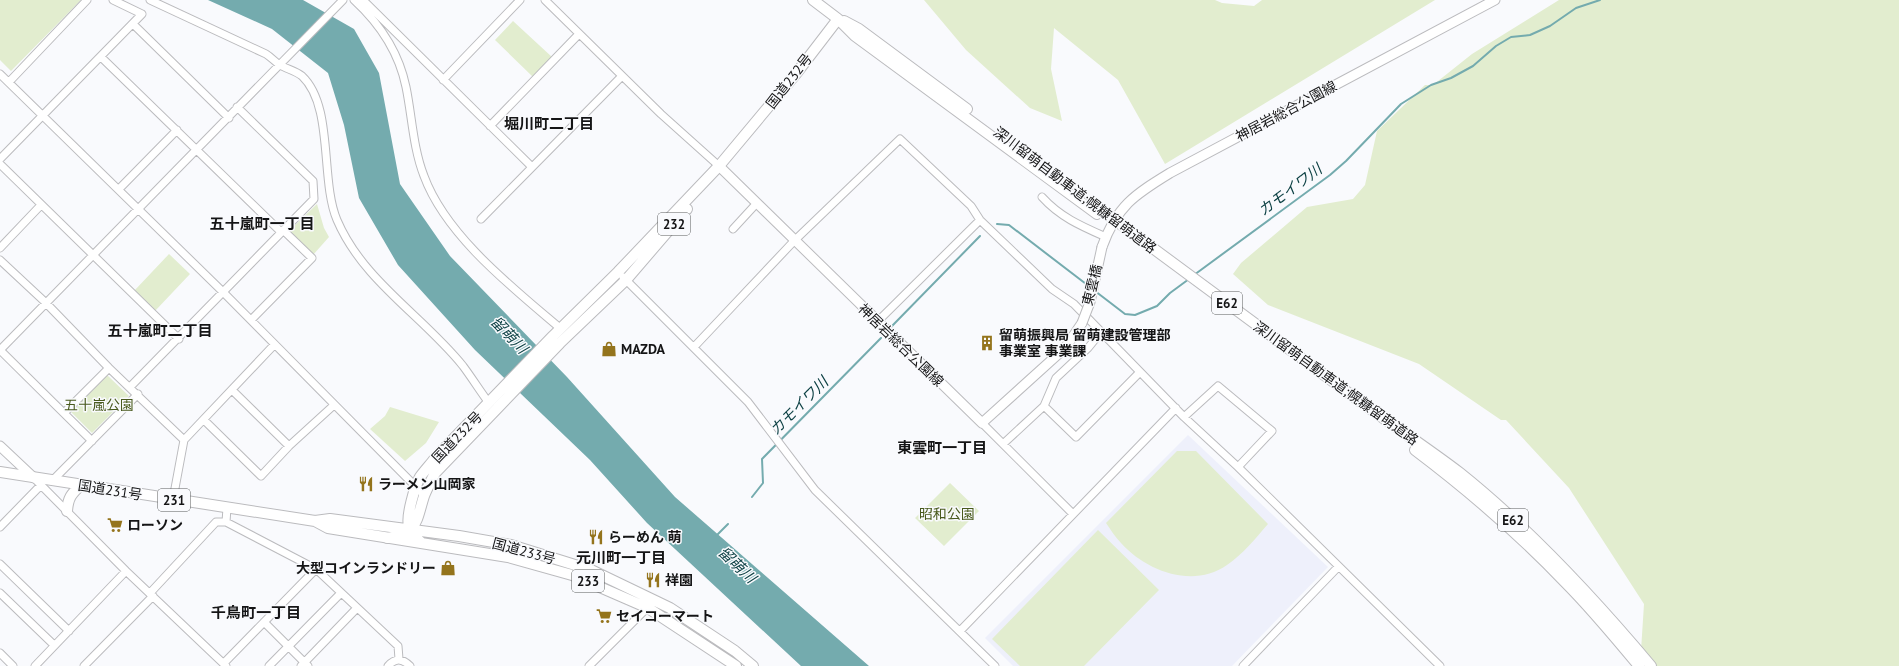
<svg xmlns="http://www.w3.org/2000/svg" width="1899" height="666" font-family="'PT Sans','Noto Sans JP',sans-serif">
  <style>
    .built { fill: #eef0fb }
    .green { fill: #e2edcf }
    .water { fill: #74abae }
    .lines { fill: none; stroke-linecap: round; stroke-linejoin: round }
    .stream { stroke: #74abae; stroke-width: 2 }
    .minor-casing { stroke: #bbbbbe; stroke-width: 9 }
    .major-casing { stroke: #bbbbbe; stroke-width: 11 }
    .highway-casing { stroke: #bbbbbe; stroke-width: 12 }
    .minor { stroke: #fff; stroke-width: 7 }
    .major { stroke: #fff; stroke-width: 9 }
    .highway { stroke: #fff; stroke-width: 10 }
    .major-bridge-casing { stroke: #bbbbbe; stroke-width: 11; stroke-linecap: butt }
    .highway-bridge-casing { stroke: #bbbbbe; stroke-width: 12; stroke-linecap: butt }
    .major-bridge { stroke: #fff; stroke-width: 9 }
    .highway-bridge { stroke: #fff; stroke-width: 10 }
    .labels { text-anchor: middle; stroke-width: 3; stroke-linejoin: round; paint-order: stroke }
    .shield { fill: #f9fafd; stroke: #595a5b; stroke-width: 1 }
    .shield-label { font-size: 13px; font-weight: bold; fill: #151516 }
    .street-label { font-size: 14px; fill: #151516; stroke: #f9fafd }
    .poi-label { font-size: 14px; font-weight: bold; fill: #151516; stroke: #f9fafd; text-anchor: start }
    .park-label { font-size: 14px; fill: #495a1d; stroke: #f9fafd }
    .neighbourhood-label { font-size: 15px; font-weight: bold; fill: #151516; stroke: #f9fafd }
    .water-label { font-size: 15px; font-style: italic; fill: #0d4144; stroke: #f9fafd }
  </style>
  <rect width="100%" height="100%" fill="#f9fafd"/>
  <path class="built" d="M 1188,435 L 1328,567 L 1232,666 L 1013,666 L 985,638 Z"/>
  <path class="green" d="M 0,0 L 81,0 L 11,71 L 0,60 Z
    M 924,0 L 1215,0 L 1222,3 L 1254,6 L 1262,0 L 1435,0 L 1165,164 L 1118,80 L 1054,28 L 1051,69 L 1062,121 L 1030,108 L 966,50 Z
    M 1559,0 L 1899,0 L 1899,666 L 1640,666 L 1644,604 L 1569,488 L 1506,420 L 1501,420 L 1419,364 L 1268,305 L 1233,274 L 1241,263 L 1307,207 L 1353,199 L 1365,185 L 1377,131 L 1425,85 L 1433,85 L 1472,54 Z
    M 513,21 L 552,57 L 533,77 L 495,40 Z
    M 317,204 L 324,228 L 329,237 L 313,255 L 289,231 Z
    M 169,254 L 190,274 L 155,311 L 134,291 Z
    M 107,375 L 129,396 L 92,433 L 71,412 Z
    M 390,407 L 439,422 L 426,443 L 405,461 L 370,429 L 385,416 Z
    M 1177,451 L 1196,451 L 1268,524 C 1255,539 1243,554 1227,565 C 1193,589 1146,571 1121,543 C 1115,537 1111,530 1106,523 Z
    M 950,483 L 979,511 L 944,546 L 915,518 Z
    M 1098,530 L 1159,590 L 1084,666 L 1020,666 L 992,639 Z"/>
  <path class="water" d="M 208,0 L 303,0 L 354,29 L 379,73 L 400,184 L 450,256 L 567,377 L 675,497 L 869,666 L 801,666 L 647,523 L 590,460 L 475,350 L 398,265 L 359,198 L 344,125 L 328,73 L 272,29 Z"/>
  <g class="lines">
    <path class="stream" d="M 997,224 L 1009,225 L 1090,287
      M 1194,275 L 1330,175 L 1346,161 L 1401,104 L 1431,85 L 1451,78 L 1473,66 L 1496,46 L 1511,37 L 1530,35 L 1550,26 L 1576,8 L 1600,0
      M 1095,291 L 1125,314 L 1135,315 L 1157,306 L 1170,293 L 1189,279
      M 892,326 L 980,236
      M 752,497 L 763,483 L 762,459 L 881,338
      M 716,536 L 728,524"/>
    <defs>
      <path id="minor" d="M 150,0 L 266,54 C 271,57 275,62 280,65 C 287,69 296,71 302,76 C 334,106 320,180 337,220 C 363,281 423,316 463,366 C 472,378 480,391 489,403
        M 354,0 C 379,23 399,53 406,87 C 412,116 413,148 424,176 C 446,236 513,288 561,329
        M 363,0 L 532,167
        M 545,0 L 661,114 L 719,166
        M 133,24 L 229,118
        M 101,57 L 281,232
        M 0,74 L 223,292 L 424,495
        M 443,80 L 520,0
        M 9,82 L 87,0
        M 490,126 L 579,34
        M 0,159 L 142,14 L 113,0
        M 0,164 L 179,339
        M 119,189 L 177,130
        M 1042,197 C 1060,217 1081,226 1106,237
        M 481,219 L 622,76
        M 733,229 L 756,204
        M 0,248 L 41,205
        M 0,260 L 45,302 L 109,368 L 184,440
        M 623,277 L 748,402 L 815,490 L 995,666
        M 251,320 L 312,258 L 283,230
        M 877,322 L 980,220
        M 694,347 L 794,241 L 900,139 L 971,206 L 980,220 L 1052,289 L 1074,304 L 1184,417 L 1238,467 L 1440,666
        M 0,350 L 343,0
        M 0,350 L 92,441
        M 130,387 L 314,199 L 313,181 L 237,107
        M 232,390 L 289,446
        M 1044,406 L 1076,437 L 1140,372
        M 65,412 L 109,368
        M 1184,417 L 1218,386 L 1272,431 L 1238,467
        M 204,420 L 261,476 L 289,446 L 334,405
        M 982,423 L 1073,514
        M 1003,444 L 1044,406 L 1056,378 L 1088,348 L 1101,332
        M 34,478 L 126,571 L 226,666
        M 52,481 L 138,394
        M 173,499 L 184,440 L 274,345
        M 227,508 L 226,522 L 316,569 L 398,646 L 399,659
        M 0,527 L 41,485
        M 0,564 L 69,631
        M 0,593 L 54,645
        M 150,593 L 216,522 L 226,522
        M 264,622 L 308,666
        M 960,631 L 1176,408
        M 0,653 L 13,666
        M 224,663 L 316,569
        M 35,666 L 126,571
        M 84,666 L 153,596
        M 269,666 L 341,593
        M 301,666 L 357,608
        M 388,666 C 395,658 402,658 410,666
        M 589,666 L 650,605
        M 1243,666 L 1338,567"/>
      <path id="major" d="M 719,166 L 982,423 L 1065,348 L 1082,323
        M 1102,247 C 1117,206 1134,195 1170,173 L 1495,0
        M 0,446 L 34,478"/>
      <path id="highway" d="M 813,0 L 838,19 L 855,36 L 1097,214
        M 844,21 L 859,29 L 967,109
        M 1354,397 C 1389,423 1426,447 1460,473 C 1530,529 1593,597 1651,666
        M 1415,450 C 1468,490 1519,534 1565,582 C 1591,608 1615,637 1639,666
        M 0,472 L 315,521 L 330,519 L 459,536 L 511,545 L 591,570 L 670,608 L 735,651 L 753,666
        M 67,511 C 68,498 71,494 81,485
        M 315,521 L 328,528 L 508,557 L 572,575 L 648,608 L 736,666
        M 387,538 C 418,534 416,521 424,496 C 427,488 431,481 435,473 L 560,343 L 626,280 L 687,209
        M 422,543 C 416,538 411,534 409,526 C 406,516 415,486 420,477 C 425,470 431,464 436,457 L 553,336 L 618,272 L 719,166 L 795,75 L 838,19"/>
    </defs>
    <use href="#minor" class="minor-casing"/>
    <use href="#major" class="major-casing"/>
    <use href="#highway" class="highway-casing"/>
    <use href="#minor" class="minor"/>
    <use href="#major" class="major"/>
    <use href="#highway" class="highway"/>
    <defs>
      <path id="major-bridge" d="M 1082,323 L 1090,302 L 1102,247"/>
      <path id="highway-bridge" d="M 1100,209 L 1354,397"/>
    </defs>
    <use href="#major-bridge" class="major-bridge-casing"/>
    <use href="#highway-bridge" class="highway-bridge-casing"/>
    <use href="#major-bridge" class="major-bridge"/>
    <use href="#highway-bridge" class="highway-bridge"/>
  </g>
  <defs>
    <symbol id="building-bare" viewBox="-9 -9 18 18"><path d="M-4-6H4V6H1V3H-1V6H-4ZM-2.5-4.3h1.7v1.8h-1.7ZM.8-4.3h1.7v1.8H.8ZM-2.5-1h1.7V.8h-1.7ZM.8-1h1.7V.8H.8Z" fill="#94741c" stroke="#f9fafd" stroke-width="2.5" paint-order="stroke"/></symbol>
    <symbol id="shop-bare" viewBox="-9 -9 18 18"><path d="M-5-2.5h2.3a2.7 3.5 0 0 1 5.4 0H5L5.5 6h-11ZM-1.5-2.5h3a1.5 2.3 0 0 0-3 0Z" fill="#94741c" stroke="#f9fafd" stroke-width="2.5" paint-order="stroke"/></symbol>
    <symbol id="restaurant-bare" viewBox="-9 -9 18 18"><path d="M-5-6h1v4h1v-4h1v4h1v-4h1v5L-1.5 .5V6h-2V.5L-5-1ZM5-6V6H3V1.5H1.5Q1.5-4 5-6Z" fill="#94741c" stroke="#f9fafd" stroke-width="2.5" paint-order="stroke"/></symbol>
    <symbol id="supermarket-bare" viewBox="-9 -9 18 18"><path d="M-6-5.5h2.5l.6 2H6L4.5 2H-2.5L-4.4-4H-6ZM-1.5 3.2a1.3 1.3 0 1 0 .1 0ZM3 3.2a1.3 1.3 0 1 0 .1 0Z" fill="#94741c" stroke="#f9fafd" stroke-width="2.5" paint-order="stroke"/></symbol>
  </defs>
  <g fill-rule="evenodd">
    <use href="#building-bare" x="976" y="332" width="22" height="22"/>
    <use href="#shop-bare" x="598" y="338" width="22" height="22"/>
    <use href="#restaurant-bare" x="355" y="473" width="22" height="22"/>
    <use href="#supermarket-bare" x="104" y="514" width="22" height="22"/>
    <use href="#restaurant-bare" x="585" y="526" width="22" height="22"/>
    <use href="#shop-bare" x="437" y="557" width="22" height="22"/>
    <use href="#restaurant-bare" x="642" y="569" width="22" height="22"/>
    <use href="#supermarket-bare" x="593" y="605" width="22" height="22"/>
  </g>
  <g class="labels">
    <g class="shield">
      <rect x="658" y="213" width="32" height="22" rx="3"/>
      <rect x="1212" y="292" width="30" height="22" rx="3"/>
      <rect x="158" y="489" width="32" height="22" rx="3"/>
      <rect x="1498" y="509" width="30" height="22" rx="3"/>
      <rect x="572" y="570" width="32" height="22" rx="3"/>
    </g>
    <g class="shield-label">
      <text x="674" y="229">232</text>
      <text x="1227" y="308">E62</text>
      <text x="174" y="505">231</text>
      <text x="1513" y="525">E62</text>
      <text x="588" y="586">233</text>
    </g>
    <g class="street-label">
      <text transform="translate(789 81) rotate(-52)" y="5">国道232号</text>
      <text transform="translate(1286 111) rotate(-28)" y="5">神居岩総合公園線</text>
      <text transform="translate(1075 190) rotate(37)" y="5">深川留萌自動車道;幌糠留萌道路</text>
      <text transform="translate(1092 285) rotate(-76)" y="5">東雲橋</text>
      <text transform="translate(901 345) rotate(44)" y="5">神居岩総合公園線</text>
      <text transform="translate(1336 383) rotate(36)" y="5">深川留萌自動車道;幌糠留萌道路</text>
      <text transform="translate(457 437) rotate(-46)" y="5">国道232号</text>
      <text transform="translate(110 490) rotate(9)" y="5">国道231号</text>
      <text transform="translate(524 551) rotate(15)" y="5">国道233号</text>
    </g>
    <g class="poi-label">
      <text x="999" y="340">留萌振興局 留萌建設管理部<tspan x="999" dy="16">事業室 事業課</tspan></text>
      <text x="621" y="354">MAZDA</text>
      <text x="378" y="489">ラーメン山岡家</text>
      <text x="127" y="530">ローソン</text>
      <text x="608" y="542">らーめん 萌</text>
      <text x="436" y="573" text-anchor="end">大型コインランドリー</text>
      <text x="665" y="585">祥園</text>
      <text x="616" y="621">セイコーマート</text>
    </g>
    <g class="park-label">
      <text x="99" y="410">五十嵐公園</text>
      <text x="947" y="519">昭和公園</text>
    </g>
    <g class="neighbourhood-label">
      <text x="549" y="129">堀川町二丁目</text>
      <text x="262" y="229">五十嵐町一丁目</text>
      <text x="160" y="336">五十嵐町二丁目</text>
      <text x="942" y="453">東雲町一丁目</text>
      <text x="621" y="563">元川町一丁目</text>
      <text x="256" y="618">千鳥町一丁目</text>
    </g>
    <g class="water-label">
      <text transform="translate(1290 190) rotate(-37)" y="5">カモイワ川</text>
      <text transform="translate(509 335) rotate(46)" y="5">留萌川</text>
      <text transform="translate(799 406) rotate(-45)" y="5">カモイワ川</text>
      <text transform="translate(737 565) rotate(43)" y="5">留萌川</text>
    </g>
  </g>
</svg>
